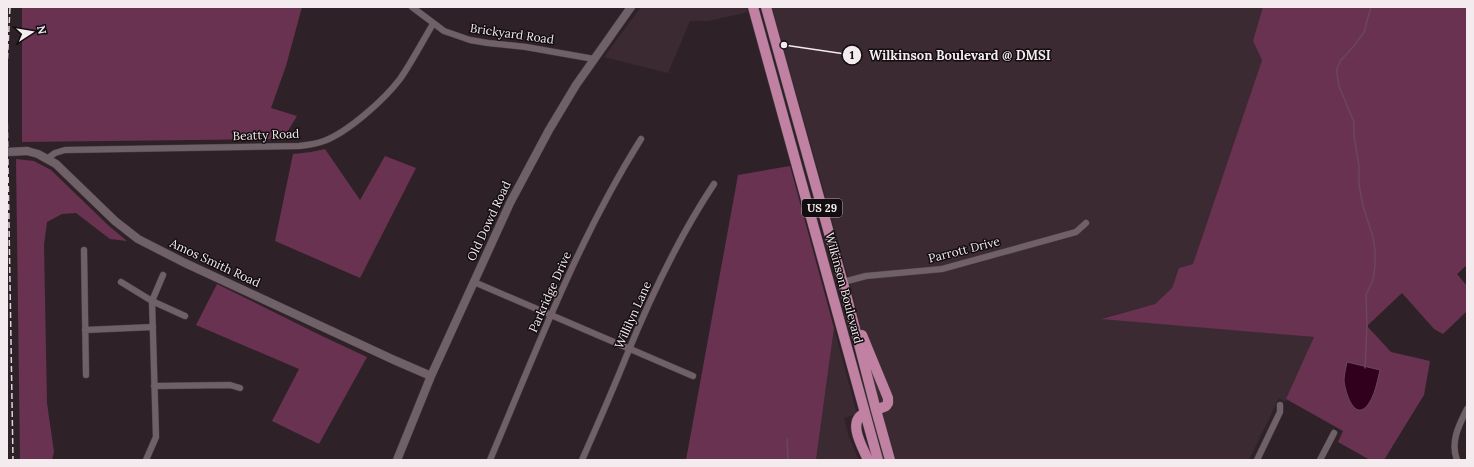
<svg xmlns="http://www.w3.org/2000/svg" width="1474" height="467" font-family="Lora,serif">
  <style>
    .built { fill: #3c2a33 }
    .green { fill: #693250 }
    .water { fill: #30001d; stroke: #6a465c }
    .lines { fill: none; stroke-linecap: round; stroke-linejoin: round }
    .stream { stroke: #6a465c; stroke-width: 1.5 }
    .minor-casing { stroke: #4b4146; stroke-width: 7 }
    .tertiary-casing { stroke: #4b4146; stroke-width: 9 }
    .primary-casing { stroke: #4b4146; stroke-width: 11 }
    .minor { stroke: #706168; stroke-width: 6 }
    .tertiary { stroke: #706168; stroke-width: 8 }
    .primary { stroke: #c081a2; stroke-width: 10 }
    .rail { stroke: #ded5d9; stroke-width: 1.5; stroke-dasharray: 6 3; stroke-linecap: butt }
    .tertiary-bridge-casing { stroke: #4b4146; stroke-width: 9; stroke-linecap: butt }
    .tertiary-bridge { stroke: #706168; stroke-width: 8 }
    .labels { text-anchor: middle; stroke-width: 3; stroke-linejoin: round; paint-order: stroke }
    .shield { fill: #130d10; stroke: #b0a8ab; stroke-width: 1 }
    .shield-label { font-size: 11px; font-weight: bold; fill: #f3ebee }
    .street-label { font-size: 12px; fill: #f3ebee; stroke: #130d10 }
    .leader { fill: none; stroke: #f3ebee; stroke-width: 1.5 }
    .callout-dot { fill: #f3ebee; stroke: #130d10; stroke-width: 1.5 }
    .mark-label { font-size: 12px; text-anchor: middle; font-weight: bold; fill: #111 }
    .callout-label { font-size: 13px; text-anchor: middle; font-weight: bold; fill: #f3ebee; stroke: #130d10; stroke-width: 3; stroke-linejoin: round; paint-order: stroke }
  </style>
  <rect width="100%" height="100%" fill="#2e2228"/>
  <path class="built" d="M 641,7 L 746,7 L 748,12 L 709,21 L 690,21 L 668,73 L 604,57 Z
    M 772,7 L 1365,7 L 1262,60 L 1193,264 L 1179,268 L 1172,288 L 1155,304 L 1102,318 L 1315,337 L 1285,402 L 1279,398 L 1249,460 L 896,460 L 864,345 L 853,294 Z
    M 834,328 L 857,414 L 844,418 L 849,437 L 859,460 L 816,460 Z"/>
  <path class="green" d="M 22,7 L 302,7 L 286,66 L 271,108 L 297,116 L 283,139 L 22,142 Z
    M 1263,7 L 1467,7 L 1467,265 L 1457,274 L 1467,286 L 1467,311 L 1443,334 L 1434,329 L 1402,293 L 1367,326 L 1391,352 L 1430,361 L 1424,395 L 1384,460 L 1370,460 L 1338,442 L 1343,431 L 1286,399 L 1314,337 L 1101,319 L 1155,304 L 1172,288 L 1179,268 L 1193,264 L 1262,60 L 1253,41 Z
    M 325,149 L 360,200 L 385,156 L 416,168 L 360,278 L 275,241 L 293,154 L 311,152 Z
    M 16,159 L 34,161 L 51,170 L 109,226 L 127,241 L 110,239 L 76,213 L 62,214 L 47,222 L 44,245 L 47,403 L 54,452 L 52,460 L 20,460 Z
    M 790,166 L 834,328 L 816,460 L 686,460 L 738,175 Z
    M 217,284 L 322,336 L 367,357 L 319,444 L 272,421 L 299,369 L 196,325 Z"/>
  <path class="water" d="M 1347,362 L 1380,370 C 1377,382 1375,396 1367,406 C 1353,421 1345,390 1344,381 C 1344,374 1346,368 1347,362 Z"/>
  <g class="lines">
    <path class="stream" d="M 1365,368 L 1367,326 L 1366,295 L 1373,280 L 1375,265 L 1375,251 L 1373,237 L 1363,206 L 1359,185 L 1359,166 L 1354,136 L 1354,122 L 1339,86 L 1337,74 L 1337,68 L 1341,60 L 1354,46 L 1364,32 L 1371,7
      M 787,439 L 788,460"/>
    <defs>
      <path id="minor" d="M 412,7 L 444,31 L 470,40 L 488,43 L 526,47 L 594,59
        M 48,158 L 55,153 L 65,150 L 299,146 C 308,145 316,144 324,141 C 348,132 384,100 400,79 C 412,62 422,42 433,24
        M 84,250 L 86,375
        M 121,282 L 152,301 L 185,316
        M 474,282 L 693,376
        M 843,282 L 866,276 L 942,269 L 1076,232 L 1086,223
        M 85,330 L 153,327
        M 154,386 L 230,385 L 240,388
        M 146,460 L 156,437 L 152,301 L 163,275
        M 490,460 C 536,351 578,239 641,139
        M 582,460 C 597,426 612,392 626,357 C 650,298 678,238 714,184
        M 1257,460 L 1280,412 L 1280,405
        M 1320,460 L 1334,433
        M 1457,460 C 1450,442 1459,425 1467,409"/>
      <path id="tertiary" d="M 27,151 L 38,154 L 56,164 L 115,221 L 138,239 L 185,263 L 394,360 L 431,376
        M 397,460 L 431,376 L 510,203 L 549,130 L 576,85 L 631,7"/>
      <path id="primary" d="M 753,7 L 878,460
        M 766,7 L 846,294 L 876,410 L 890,460
        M 862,335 L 888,398 L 888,403 L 886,406 L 876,410
        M 865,413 C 846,421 863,448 868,460"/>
    </defs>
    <use href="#minor" class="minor-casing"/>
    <use href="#tertiary" class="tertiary-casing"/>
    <use href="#primary" class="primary-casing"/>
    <use href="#minor" class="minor"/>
    <use href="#tertiary" class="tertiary"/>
    <use href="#primary" class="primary"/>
    <path class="rail" d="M 7,68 L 10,7
      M 7,105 L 13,460"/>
    <defs>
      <path id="tertiary-bridge" d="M 7,152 L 27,151"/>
    </defs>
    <use href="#tertiary-bridge" class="tertiary-bridge-casing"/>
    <use href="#tertiary-bridge" class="tertiary-bridge"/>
  </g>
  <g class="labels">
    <rect class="shield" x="802" y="199" width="40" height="18" rx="3"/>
    <g class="shield-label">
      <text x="822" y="212">US 29</text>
    </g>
    <g class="street-label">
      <text transform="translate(512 34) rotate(8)" y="4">Brickyard Road</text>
      <text transform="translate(266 135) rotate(-2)" y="4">Beatty Road</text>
      <text transform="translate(489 221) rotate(-65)" y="4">Old Dowd Road</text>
      <text transform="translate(964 250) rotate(-14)" y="4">Parrott Drive</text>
      <text transform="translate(215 263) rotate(25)" y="4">Amos Smith Road</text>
      <text transform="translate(844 288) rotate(75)" y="4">Wilkinson Boulevard</text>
      <text transform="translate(550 292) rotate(-66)" y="4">Parkridge Drive</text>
      <text transform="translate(633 315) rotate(-66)" y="4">Willilyn Lane</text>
    </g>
  </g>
  <path class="leader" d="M784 45L852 55"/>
  <g class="callout-dot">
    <circle cx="784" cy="45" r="4"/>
    <circle cx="852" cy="55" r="10"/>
  </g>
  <g class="mark-label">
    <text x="852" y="59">1</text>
  </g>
  <g class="callout-label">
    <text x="960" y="60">Wilkinson Boulevard @ DMSI</text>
  </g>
  <rect width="1474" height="467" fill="none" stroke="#f3ebee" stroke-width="16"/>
  <g transform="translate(32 32) rotate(78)" stroke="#130d10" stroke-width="3" paint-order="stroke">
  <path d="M0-3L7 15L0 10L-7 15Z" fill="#f3ebee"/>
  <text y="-6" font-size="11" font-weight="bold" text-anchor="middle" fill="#f3ebee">N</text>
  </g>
</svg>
